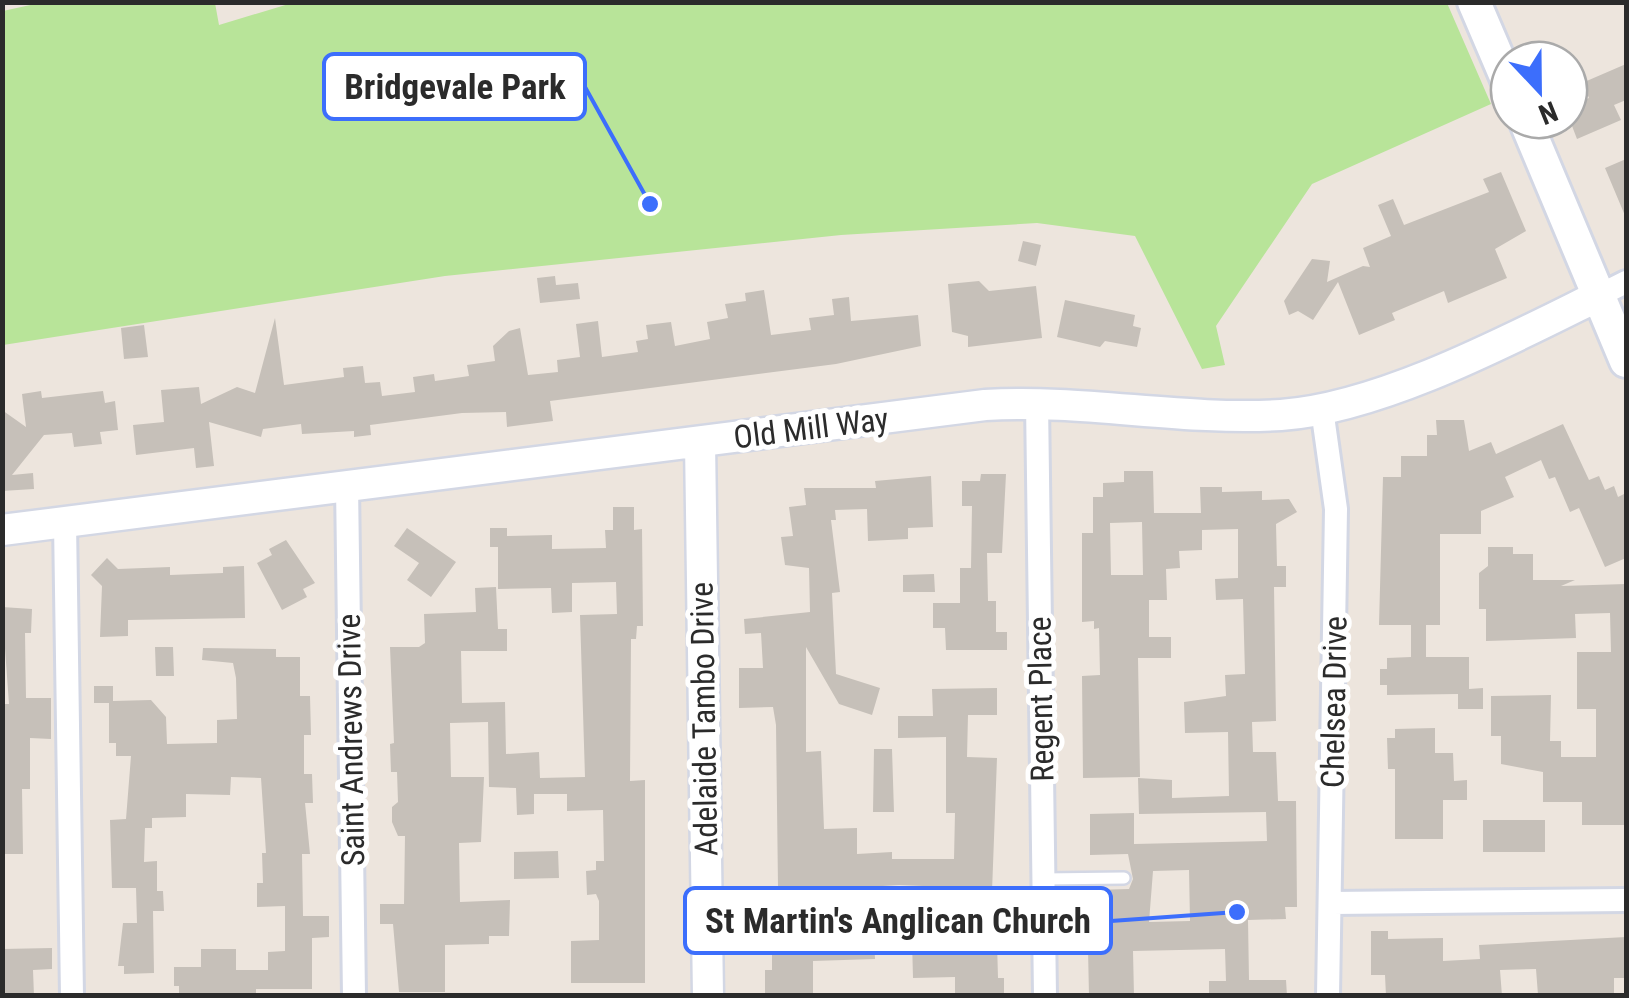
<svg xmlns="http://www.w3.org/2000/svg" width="1629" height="998" font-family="'Roboto Condensed',sans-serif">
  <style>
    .green { fill: #b8e499 }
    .building { fill: #c6c0b9; fill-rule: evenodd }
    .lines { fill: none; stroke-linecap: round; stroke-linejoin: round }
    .service-casing { stroke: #d3d7e4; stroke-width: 16 }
    .minor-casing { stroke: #d3d7e4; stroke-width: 28 }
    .tertiary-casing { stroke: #d3d7e4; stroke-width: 35 }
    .secondary-casing { stroke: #d3d7e4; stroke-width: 38 }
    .service { stroke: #fff; stroke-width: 11 }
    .minor { stroke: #fff; stroke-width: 22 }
    .tertiary { stroke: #fff; stroke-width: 30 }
    .secondary { stroke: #fff; stroke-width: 32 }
    .labels { text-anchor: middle; stroke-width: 10; stroke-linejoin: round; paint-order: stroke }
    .street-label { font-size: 32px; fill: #2b2b2b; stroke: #fff }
    .leader { fill: none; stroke: #3c6efc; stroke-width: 4 }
    .callout-dot { fill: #3c6efc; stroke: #fff; stroke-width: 4 }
    .callout { fill: #fff; stroke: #3c6efc; stroke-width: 4 }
    .callout-label { font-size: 35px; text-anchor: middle; font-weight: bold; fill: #2b2b2b }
  </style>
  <rect width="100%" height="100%" fill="#ede5dd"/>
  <path class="green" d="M 292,3 L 1447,3 L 1491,104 L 1312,184 L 1216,326 L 1225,365 L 1202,369 L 1135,236 L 1037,223 L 841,235 L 445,276 L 3,345 L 3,11 L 44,2 L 215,3 L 219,25 Z"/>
  <path class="building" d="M 1626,64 L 1626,100 L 1614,105 L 1621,120 L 1577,139 L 1569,118 L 1583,112 L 1579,102 L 1589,98 L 1582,83 Z
    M 1626,159 L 1626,218 L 1605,168 Z
    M 1501,172 L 1526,231 L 1495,249 L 1507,278 L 1448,303 L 1444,291 L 1392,313 L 1395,320 L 1359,335 L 1338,282 L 1313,320 L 1298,311 L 1289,315 L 1284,301 L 1312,259 L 1330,261 L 1327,282 L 1363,266 L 1370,267 L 1363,248 L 1391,236 L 1378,205 L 1393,199 L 1404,225 L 1489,192 L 1483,179 Z
    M 1023,241 L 1041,245 L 1036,266 L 1018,261 Z
    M 555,276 L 556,285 L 578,283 L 580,299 L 540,303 L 537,278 Z
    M 979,281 L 989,291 L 1036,286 L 1042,338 L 968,347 L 968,336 L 952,332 L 948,284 Z
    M 764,290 L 771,335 L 811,330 L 809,318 L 834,315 L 832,299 L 849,297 L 851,321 L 918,315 L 921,346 L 836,364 L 550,401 L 553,421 L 507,427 L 506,412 L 462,413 L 370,425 L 371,435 L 354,437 L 354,431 L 302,434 L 301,424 L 263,429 L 261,437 L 209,422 L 214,466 L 196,468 L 194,448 L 136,455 L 133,425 L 164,422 L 161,390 L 199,387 L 201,404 L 237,387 L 255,393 L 275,318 L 284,385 L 344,377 L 343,368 L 363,366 L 365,383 L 380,382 L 382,396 L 415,392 L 413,377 L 434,374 L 435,381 L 469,376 L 467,365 L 495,361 L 493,346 L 509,331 L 520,328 L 528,375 L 558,372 L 557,360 L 580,357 L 576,324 L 598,321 L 602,357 L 638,352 L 636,341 L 648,339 L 646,325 L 671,322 L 675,346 L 710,339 L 707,322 L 728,318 L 725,304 L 746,301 L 745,293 Z
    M 1065,300 L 1135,315 L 1133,326 L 1141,328 L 1137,347 L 1105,341 L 1100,347 L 1057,337 Z
    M 144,325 L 148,357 L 124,359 L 121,328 Z
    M 41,391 L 42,398 L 103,391 L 105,403 L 115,401 L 118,430 L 100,432 L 102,444 L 74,447 L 72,433 L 44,435 L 12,475 L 33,473 L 34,489 L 2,491 L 2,410 L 26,427 L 22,394 Z
    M 1436,420 L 1464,420 L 1469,451 L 1491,442 L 1496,454 L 1563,424 L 1589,480 L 1599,476 L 1605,490 L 1614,486 L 1618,497 L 1626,493 L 1626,558 L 1605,567 L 1579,508 L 1570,512 L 1555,477 L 1549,479 L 1541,460 L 1505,477 L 1514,497 L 1481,511 L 1481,534 L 1440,534 L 1440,625 L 1426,625 L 1426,657 L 1469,657 L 1469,689 L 1483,688 L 1483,709 L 1458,709 L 1458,694 L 1387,695 L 1387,685 L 1380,685 L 1380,669 L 1387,669 L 1387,658 L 1411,657 L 1411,625 L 1379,625 L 1383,477 L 1401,477 L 1401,456 L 1427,456 L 1427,435 L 1437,435 Z
    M 1124,471 L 1153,471 L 1154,513 L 1201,513 L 1200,487 L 1222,487 L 1222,492 L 1262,491 L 1262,500 L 1289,499 L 1297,512 L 1276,524 L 1277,566 L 1286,566 L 1286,587 L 1274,587 L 1276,721 L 1252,722 L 1253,752 L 1276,752 L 1278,801 L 1296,801 L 1297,907 L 1285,907 L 1286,919 L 1248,920 L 1249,980 L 1286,980 L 1287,996 L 1209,996 L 1209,981 L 1226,981 L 1225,949 L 1133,951 L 1134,996 L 1089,996 L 1088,949 L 1065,949 L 1065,929 L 1086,928 L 1086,904 L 1093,903 L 1093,890 L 1129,889 L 1133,879 L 1128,854 L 1090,855 L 1090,814 L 1134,813 L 1134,844 L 1267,841 L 1266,812 L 1139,814 L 1138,778 L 1172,780 L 1172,798 L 1229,796 L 1228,732 L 1185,733 L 1184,702 L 1226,696 L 1225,675 L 1245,674 L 1243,599 L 1216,600 L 1215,579 L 1238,578 L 1238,529 L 1202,530 L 1202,550 L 1179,551 L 1180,568 L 1166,569 L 1167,600 L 1149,600 L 1149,637 L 1171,637 L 1171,658 L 1138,658 L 1140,777 L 1083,778 L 1082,676 L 1100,675 L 1099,628 L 1094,629 L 1094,621 L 1082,622 L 1082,533 L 1093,533 L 1093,497 L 1103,497 L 1103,483 L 1124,482 ZM 1142,522 L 1143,575 L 1111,575 L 1110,523 ZM 1189,870 L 1190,921 L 1149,922 L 1153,871 Z
    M 981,474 L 1006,474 L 1002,553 L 987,553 L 988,601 L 996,601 L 996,632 L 1007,632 L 1007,650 L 946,650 L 945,628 L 933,628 L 933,603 L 960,603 L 960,568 L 971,568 L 972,506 L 962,506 L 962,481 L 980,481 Z
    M 931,476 L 933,527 L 908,528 L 908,539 L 868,541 L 867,509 L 835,510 L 836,520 L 831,520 L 840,592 L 832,593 L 836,674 L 880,688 L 872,715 L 839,704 L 806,647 L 806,752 L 821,751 L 824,829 L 857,828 L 857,854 L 892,852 L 892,859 L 954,859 L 955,813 L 946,813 L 946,737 L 898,738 L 898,716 L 933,716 L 932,689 L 997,688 L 997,715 L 968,715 L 967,757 L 997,758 L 992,892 L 1000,892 L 1002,941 L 997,942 L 998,978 L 1004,978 L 1004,996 L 955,996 L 955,977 L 913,978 L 912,940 L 951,940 L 947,887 L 899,885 L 867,887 L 868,937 L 874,937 L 875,959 L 813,961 L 813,996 L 765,996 L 765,970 L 772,970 L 772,920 L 742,921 L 741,888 L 778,887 L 776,725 L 773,707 L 739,708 L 739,668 L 763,668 L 761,633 L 745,634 L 744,619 L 810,612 L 809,568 L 785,565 L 781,537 L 793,536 L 789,507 L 806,505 L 804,488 L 876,488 L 875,481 Z
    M 613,507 L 634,507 L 634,530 L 642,529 L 643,626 L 637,626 L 636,639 L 631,639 L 630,781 L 645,780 L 645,983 L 571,983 L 571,941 L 599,940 L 599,901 L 596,894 L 587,895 L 586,871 L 596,870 L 596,861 L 604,861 L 603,810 L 567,811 L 567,794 L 534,794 L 534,814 L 517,815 L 516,788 L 489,787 L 488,722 L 450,723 L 451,777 L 484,777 L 481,842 L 459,843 L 460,902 L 510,900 L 509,936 L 489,936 L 489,944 L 445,945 L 445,992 L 399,992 L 393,924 L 380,924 L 380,904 L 404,904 L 405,836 L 398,836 L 392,822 L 392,807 L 398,802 L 397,772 L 391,772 L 390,744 L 394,743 L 390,647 L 419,647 L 425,643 L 424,614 L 476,612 L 475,588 L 496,587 L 498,629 L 507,629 L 507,651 L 461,651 L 462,703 L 505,702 L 506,754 L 539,752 L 540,778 L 585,777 L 580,615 L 617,614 L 616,582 L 572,583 L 572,612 L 552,613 L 551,588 L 498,589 L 498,547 L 490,547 L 490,528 L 507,528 L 507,536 L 552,535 L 552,549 L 606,548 L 605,530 L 613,530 Z
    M 407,528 L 456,562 L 431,597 L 407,580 L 419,563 L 394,546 Z
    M 286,540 L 315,583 L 303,589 L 307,597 L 282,610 L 257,563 L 272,555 L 269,549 Z
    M 1488,547 L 1513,547 L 1513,554 L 1533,554 L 1533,580 L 1575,580 L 1561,586 L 1626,584 L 1626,825 L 1582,825 L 1582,802 L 1543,802 L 1543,772 L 1501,764 L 1501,736 L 1491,736 L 1491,696 L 1551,695 L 1550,741 L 1561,741 L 1561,757 L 1596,757 L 1596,709 L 1577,709 L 1577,652 L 1611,652 L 1610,613 L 1575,614 L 1576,638 L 1486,641 L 1486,609 L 1479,609 L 1479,573 L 1488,566 Z
    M 107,558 L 118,569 L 170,567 L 170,575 L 223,573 L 223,567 L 244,566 L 245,618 L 128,620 L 128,636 L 100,637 L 102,586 L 91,575 Z
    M 934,574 L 935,592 L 903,592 L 903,575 Z
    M 2,607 L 32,609 L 31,633 L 25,633 L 26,698 L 51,698 L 51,739 L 30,738 L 30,789 L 22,789 L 23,854 L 2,854 L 2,704 L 9,704 Z
    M 155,647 L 173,647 L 174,676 L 156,676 Z
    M 203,648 L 276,649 L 276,657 L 300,657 L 300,696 L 310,696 L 311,735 L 304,735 L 304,774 L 312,774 L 313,803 L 305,803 L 310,854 L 302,854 L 303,916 L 329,916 L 329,937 L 312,938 L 312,989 L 256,989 L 256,996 L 179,996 L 179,986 L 174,986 L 174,967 L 201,967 L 201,949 L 236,949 L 236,970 L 268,970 L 268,952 L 285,951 L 285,906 L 257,907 L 257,883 L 263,883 L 262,853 L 266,853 L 261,778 L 231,777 L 230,795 L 186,794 L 186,817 L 152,818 L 152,828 L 145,828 L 144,862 L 157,861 L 157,891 L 163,891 L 164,911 L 153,911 L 154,973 L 124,974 L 124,966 L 118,966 L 123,923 L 137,923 L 136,888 L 112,888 L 110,820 L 126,819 L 131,756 L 116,756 L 116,743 L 109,743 L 109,703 L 94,703 L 94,686 L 113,686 L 113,701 L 151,700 L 166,717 L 167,744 L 217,743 L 217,720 L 237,719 L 236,678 L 233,663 L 202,660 Z
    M 1435,728 L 1435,753 L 1453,753 L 1454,781 L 1467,780 L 1467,800 L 1443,800 L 1443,839 L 1395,839 L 1395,769 L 1388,769 L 1387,738 L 1395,738 L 1395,729 Z
    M 874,749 L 892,749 L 894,812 L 873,812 Z
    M 1483,820 L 1545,820 L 1545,852 L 1483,852 Z
    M 558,851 L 559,878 L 514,879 L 514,852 Z
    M 1371,931 L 1388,931 L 1388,939 L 1443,938 L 1443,961 L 1480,959 L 1479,945 L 1626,937 L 1626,978 L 1614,978 L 1614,996 L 1538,995 L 1536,969 L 1500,970 L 1502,996 L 1386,996 L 1385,975 L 1371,975 Z
    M 52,948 L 52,969 L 33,970 L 34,996 L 2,996 L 2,949 Z"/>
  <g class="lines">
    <defs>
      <path id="service" d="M 1043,879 L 1124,878"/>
      <path id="minor" d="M 1600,295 L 1626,282
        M 1037,402 L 1045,996
        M 1322,409 L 1336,509 L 1328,996
        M 347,485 L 354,996
        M 65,522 L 72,996
        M 1332,903 L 1626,900"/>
      <path id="tertiary" d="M 700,442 L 708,996
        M 2,530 L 985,405 C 1084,399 1182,421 1281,415 C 1381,408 1511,339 1600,295"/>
      <path id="secondary" d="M 1474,2 L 1509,84
        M 1525,120 L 1626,361"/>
    </defs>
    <use href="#service" class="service-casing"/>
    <use href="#minor" class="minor-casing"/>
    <use href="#tertiary" class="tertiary-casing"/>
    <use href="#secondary" class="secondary-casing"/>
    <use href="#service" class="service"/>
    <use href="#minor" class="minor"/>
    <use href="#tertiary" class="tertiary"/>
    <use href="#secondary" class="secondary"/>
  </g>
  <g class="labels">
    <g class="street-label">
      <text transform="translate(811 428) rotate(-7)" y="11">Old Mill Way</text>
      <text transform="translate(1041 699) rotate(-91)" y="11">Regent Place</text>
      <text transform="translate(1334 702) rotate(-89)" y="11">Chelsea Drive</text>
      <text transform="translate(704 719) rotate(-91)" y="11">Adelaide Tambo Drive</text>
      <text transform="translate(351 740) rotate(-91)" y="11">Saint Andrews Drive</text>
    </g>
  </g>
  <path class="leader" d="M650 204L585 87M1237 912L1111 921"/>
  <g class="callout-dot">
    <circle cx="650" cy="204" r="10"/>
    <circle cx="1237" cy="912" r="10"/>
  </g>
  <g class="callout">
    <rect x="324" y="54" width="261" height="65" rx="10"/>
    <rect x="685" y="888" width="426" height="65" rx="10"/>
  </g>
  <g class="callout-label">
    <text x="455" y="99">Bridgevale Park</text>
    <text x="898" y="933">St Martin's Anglican Church</text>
  </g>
  <rect width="1629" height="998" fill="none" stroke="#2b2b2b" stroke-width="10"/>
  <g transform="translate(1539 90) rotate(158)"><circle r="48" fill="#ffffff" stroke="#aaaaaa" stroke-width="2.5"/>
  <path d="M0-8L18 38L0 25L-18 38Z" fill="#3c6efc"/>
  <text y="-15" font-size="28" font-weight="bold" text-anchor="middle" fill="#2b2b2b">N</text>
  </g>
</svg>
